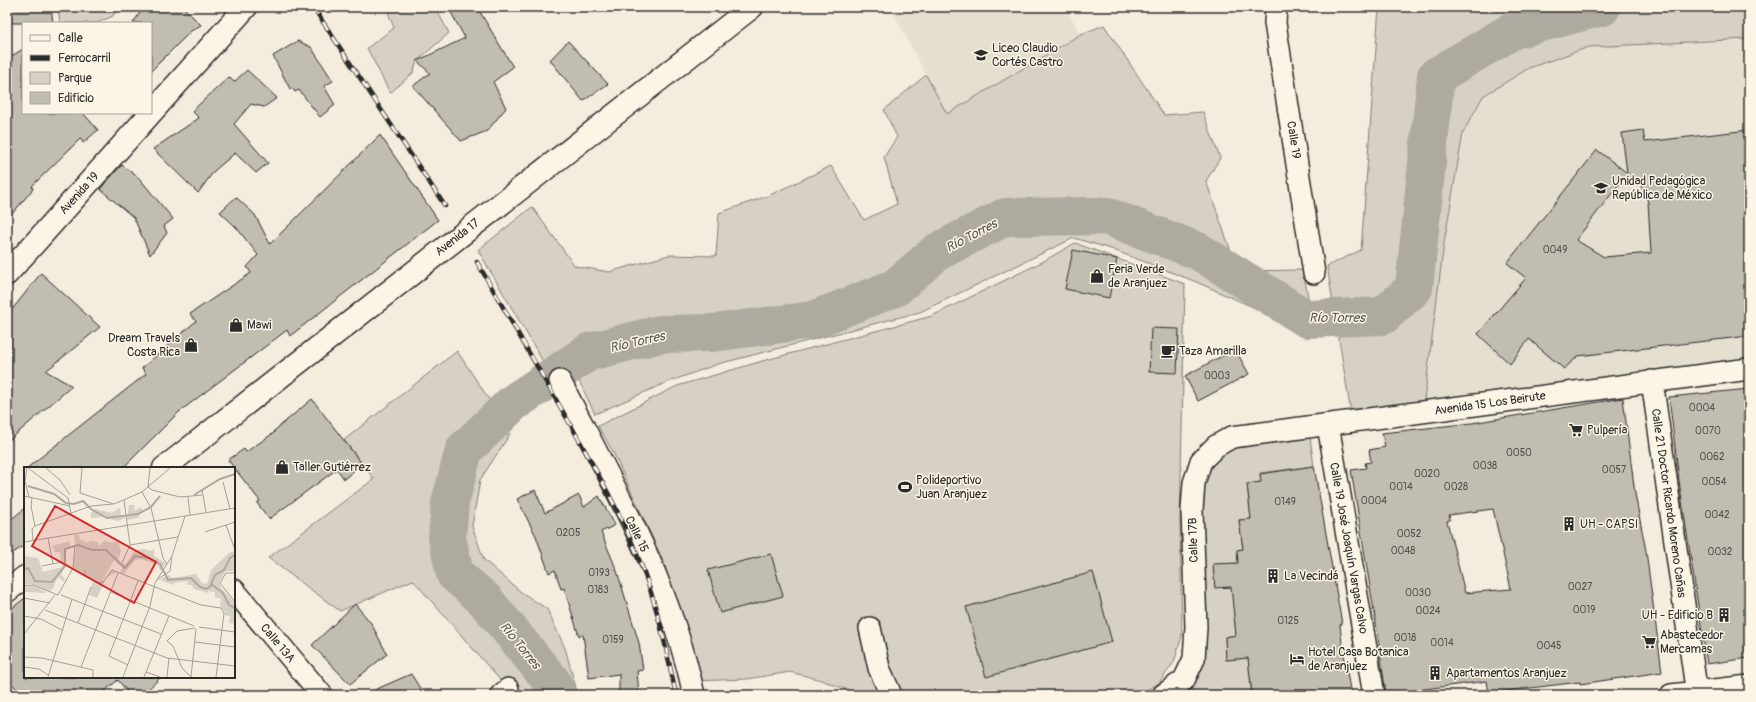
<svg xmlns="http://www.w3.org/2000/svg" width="1756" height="702" font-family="Pangolin,sans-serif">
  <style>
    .built { fill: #e5dfd0 }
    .green { fill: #d6d1c4; stroke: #807e78 }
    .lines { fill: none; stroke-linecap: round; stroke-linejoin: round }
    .river { stroke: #afaaa0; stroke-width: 38 }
    .building { fill: #c2bdb1; stroke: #2b2b2b; fill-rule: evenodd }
    .minor-casing { stroke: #2b2b2b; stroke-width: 24 }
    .tertiary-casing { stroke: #2b2b2b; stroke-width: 25 }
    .secondary-casing { stroke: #2b2b2b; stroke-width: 25 }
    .minor { stroke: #fcf5e5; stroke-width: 21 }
    .tertiary { stroke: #fcf5e5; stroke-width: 22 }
    .secondary { stroke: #fcf5e5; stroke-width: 22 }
    .rail-casing { stroke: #2b2b2b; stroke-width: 4.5 }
    .rail { stroke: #fcf5e5; stroke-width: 3; stroke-dasharray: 9; stroke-linecap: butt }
    .labels { text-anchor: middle; stroke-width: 3; stroke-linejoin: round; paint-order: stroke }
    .number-label { font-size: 10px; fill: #51504c }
    .poi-label { font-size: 12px; fill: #2b2b2b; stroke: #fcf5e5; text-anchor: start }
    .street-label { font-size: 12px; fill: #2b2b2b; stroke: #fcf5e5 }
    .water-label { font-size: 13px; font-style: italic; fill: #595754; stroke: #fcf5e5 }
    .inset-river { fill: none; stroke: #afaaa0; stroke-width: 2 }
    .inset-road { fill: none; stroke: #a49f96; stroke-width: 1 }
    .view { fill: #d62828; fill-opacity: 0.15; stroke: #d62828; stroke-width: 2 }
    .inset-edge { fill: none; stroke: #2b2b2b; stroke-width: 2 }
  </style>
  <rect width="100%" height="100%" fill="#f4edde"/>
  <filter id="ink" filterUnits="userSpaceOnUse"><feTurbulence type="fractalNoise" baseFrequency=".025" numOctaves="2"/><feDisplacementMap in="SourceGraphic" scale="8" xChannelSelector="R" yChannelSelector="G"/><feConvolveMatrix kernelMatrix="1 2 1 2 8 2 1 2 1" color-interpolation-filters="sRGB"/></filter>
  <g filter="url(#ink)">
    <path class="built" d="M 890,7 L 1064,7 L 1081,34 L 947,114 Z
      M 1749,39 L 1749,358 L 1424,401 L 1444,243 L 1463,133 L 1483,96 L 1529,68 L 1589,47 Z"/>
    <path class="green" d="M 58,7 L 118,7 L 113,16 L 97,23 L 60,23 Z
      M 386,7 L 435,7 L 449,33 L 417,61 L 413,73 L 390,93 L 367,48 L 394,28 Z
      M 1379,7 L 1749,7 L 1749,39 L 1589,47 L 1529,68 L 1483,96 L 1463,133 L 1444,243 L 1424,401 L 1351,413 L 1327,266 L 1361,250 Z
      M 1104,25 L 1164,115 L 1203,112 L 1220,158 L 1206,181 L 1238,271 L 1303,270 L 1313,323 L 1291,324 L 1194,281 L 1111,249 L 1074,238 L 920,312 L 718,364 L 668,382 L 595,414 L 565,352 L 545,365 L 478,250 L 532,207 L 575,266 L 609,272 L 669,255 L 716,256 L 719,213 L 770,195 L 831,166 L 864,220 L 897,204 L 884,157 L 897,137 L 884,110 L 926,75 L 947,114 L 1081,34 Z
      M 1075,243 L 1185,284 L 1180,522 L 1182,636 L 1174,662 L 1159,683 L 1137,695 L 902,695 L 893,680 L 885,695 L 854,695 L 848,690 L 818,679 L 790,672 L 747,679 L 695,681 L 665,565 L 613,452 L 598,426 L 677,386 L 766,360 L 932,316 L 1042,262 Z
      M 457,351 L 498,413 L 510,434 L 480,480 L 472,526 L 484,560 L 521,592 L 547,609 L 565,648 L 578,695 L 513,695 L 413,580 L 340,611 L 268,558 L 374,479 L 344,440 Z
      M 1309,430 L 1314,466 L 1260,473 L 1261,482 L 1247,484 L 1251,519 L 1239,520 L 1243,549 L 1237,550 L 1238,563 L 1213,565 L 1215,587 L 1232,587 L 1236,635 L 1225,637 L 1226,660 L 1248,658 L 1252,695 L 1169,695 L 1188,681 L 1200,492 L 1206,465 L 1217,451 Z"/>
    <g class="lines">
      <path class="river" d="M 558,695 L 553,683 L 485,600 L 455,574 L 447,538 L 450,503 L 464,450 L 513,403 L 589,352 L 660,334 L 712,333 L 813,320 L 895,288 L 937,252 L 1005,217 L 1106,216 L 1198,251 L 1307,319 L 1383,316 L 1414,288 L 1436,76 L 1514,30 L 1602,7"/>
    </g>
    <path class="building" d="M 8,7 L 51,7 L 53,23 L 11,23 Z
      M 144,7 L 183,7 L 201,25 L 191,31 L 151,71 L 151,23 L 133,23 Z
      M 448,7 L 477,7 L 513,67 L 493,82 L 506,108 L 487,131 L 461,141 L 413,86 L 430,73 L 417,61 L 465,38 Z
      M 298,41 L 311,47 L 333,81 L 324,86 L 335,105 L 320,117 L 299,90 L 295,92 L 292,88 L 290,89 L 273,56 Z
      M 568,41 L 608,84 L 583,101 L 550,60 Z
      M 23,49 L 23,113 L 83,113 L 98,130 L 83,143 L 81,138 L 32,186 L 33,189 L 7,220 L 7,59 Z
      M 247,70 L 277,98 L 264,107 L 251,104 L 234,124 L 268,163 L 256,173 L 235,153 L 214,171 L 198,193 L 153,149 L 199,118 L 192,111 L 229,77 L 234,82 Z
      M 1643,130 L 1645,142 L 1749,130 L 1749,336 L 1578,356 L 1564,369 L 1529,339 L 1510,364 L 1478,334 L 1526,278 L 1507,263 L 1597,150 L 1627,173 L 1622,133 ZM 1640,183 L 1648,202 L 1651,253 L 1604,257 L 1576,240 L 1619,184 Z
      M 380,135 L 438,220 L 290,336 L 287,330 L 179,412 L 123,468 L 27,468 L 146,374 L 142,368 L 196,321 L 190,314 L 251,273 L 247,267 L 258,255 L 236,227 L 220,212 L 236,197 L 255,215 L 270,244 Z
      M 122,165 L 139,178 L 173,219 L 164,226 L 167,233 L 150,255 L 134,218 L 100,189 Z
      M 1073,250 L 1117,259 L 1109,298 L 1065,289 Z
      M 41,273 L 100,327 L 46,371 L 72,386 L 7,442 L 7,316 Z
      M 1151,328 L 1179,329 L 1177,373 L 1149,372 Z
      M 1235,349 L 1249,374 L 1198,401 L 1185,376 Z
      M 1749,389 L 1749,658 L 1707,664 L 1680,488 L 1669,397 Z
      M 1623,398 L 1635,494 L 1646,551 L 1662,672 L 1580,684 L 1580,682 L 1489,693 L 1487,681 L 1386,694 L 1377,630 L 1351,470 L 1366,468 L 1365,463 L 1371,462 L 1369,450 L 1385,447 L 1382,433 L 1472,423 ZM 1493,509 L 1511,589 L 1465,593 L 1447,521 L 1450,520 L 1449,515 Z
      M 312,399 L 362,464 L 344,479 L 337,469 L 269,519 L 257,503 L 260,501 L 228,460 L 244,449 L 246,452 L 275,432 L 274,431 Z
      M 1314,466 L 1342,624 L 1340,625 L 1342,644 L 1351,695 L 1252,695 L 1248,658 L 1226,660 L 1225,637 L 1236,635 L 1231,587 L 1215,588 L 1213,564 L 1238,563 L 1237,550 L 1243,549 L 1239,520 L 1251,519 L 1247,484 L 1261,482 L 1260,474 Z
      M 535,490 L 545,513 L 579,495 L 584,507 L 599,496 L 615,525 L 601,532 L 617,571 L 639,643 L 643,670 L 637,671 L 639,695 L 619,695 L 619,674 L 589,678 L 583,635 L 579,636 L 564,588 L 561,589 L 555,570 L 549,573 L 536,536 L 517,499 Z
      M 25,508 L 25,545 L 7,557 L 7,523 Z
      M 771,554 L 783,596 L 720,613 L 708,570 Z
      M 1093,572 L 1112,642 L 986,677 L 966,607 Z
      M 25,598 L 25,677 L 161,677 L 142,695 L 130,695 L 118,680 L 100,695 L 23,695 L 7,679 L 7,612 Z
      M 355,604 L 371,623 L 387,654 L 350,684 L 312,645 Z
      M 411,674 L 424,695 L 363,695 Z"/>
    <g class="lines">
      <defs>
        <path id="minor" d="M 1276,7 L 1275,23 L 1314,273
          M 560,381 C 612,483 670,582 694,695
          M 1652,381 L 1697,695
          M 1328,425 L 1374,695
          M 234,590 L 322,695
          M 870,628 L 879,668 L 891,695
          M 501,695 L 508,689
          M 1163,695 L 1184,680 L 1194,659 L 1196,627 L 1192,510 L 1194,483 L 1201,461 L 1216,446 L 1232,437 L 1749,369
          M 1671,695 L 1749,686"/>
        <path id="tertiary" d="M 151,113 L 246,7
          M 7,274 L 151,113"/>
        <path id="secondary" d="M 164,468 L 752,7
          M 7,591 L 25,577"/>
      </defs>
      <use href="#minor" class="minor-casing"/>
      <use href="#tertiary" class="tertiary-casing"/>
      <use href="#secondary" class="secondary-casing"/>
      <use href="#minor" class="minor"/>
      <use href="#tertiary" class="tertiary"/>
      <use href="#secondary" class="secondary"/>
      <defs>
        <path id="rail" d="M 313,7 L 445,206
          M 477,262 C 509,317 541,373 573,429 C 598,474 624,519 642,567 C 658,608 667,652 676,695"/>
      </defs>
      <use href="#rail" class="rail-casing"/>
      <use href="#rail" class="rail"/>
    </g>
  </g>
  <defs>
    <symbol id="school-bare" viewBox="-9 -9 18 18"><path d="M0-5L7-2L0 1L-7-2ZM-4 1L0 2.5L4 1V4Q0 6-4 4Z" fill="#2b2b2b" stroke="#fcf5e5" stroke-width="2.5" paint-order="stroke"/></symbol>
    <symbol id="shop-bare" viewBox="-9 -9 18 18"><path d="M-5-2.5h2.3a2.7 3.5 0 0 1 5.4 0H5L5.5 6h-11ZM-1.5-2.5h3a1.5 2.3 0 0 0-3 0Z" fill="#2b2b2b" stroke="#fcf5e5" stroke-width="2.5" paint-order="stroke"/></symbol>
    <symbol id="cafe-bare" viewBox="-9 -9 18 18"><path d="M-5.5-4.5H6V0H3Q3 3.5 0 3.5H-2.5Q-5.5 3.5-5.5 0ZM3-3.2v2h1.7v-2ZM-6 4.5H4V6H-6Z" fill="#2b2b2b" stroke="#fcf5e5" stroke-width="2.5" paint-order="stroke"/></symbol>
    <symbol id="supermarket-bare" viewBox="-9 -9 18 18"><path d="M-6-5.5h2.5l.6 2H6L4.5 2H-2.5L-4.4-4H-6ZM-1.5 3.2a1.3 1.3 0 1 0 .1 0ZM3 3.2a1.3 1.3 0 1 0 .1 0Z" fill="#2b2b2b" stroke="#fcf5e5" stroke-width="2.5" paint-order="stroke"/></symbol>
    <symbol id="stadium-bare" viewBox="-9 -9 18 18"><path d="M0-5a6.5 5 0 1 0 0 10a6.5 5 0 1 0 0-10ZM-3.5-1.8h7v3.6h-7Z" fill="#2b2b2b" stroke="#fcf5e5" stroke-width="2.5" paint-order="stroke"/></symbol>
    <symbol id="building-bare" viewBox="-9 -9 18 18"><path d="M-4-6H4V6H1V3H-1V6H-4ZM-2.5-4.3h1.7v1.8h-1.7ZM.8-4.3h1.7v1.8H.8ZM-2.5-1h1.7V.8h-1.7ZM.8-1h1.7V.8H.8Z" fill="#2b2b2b" stroke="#fcf5e5" stroke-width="2.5" paint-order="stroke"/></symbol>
    <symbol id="hotel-bare" viewBox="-9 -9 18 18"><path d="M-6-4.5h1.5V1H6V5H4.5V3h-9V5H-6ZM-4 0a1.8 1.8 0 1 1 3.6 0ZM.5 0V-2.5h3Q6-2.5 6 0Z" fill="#2b2b2b" stroke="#fcf5e5" stroke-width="2.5" paint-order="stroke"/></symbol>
  </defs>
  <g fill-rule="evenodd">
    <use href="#school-bare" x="971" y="45" width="20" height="20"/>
    <use href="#school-bare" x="1591" y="178" width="20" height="20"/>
    <use href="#shop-bare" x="1087" y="266" width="20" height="20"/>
    <use href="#shop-bare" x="226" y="315" width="20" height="20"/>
    <use href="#shop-bare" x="181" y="335" width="20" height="20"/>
    <use href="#cafe-bare" x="1158" y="341" width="20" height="20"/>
    <use href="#supermarket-bare" x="1566" y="420" width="20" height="20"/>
    <use href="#shop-bare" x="272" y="457" width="20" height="20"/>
    <use href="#stadium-bare" x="895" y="477" width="20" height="20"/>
    <use href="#building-bare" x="1559" y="514" width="20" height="20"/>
    <use href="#building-bare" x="1263" y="566" width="20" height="20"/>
    <use href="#building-bare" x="1714" y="605" width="20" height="20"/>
    <use href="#supermarket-bare" x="1639" y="632" width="20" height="20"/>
    <use href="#hotel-bare" x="1287" y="649" width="20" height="20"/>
    <use href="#building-bare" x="1425" y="663" width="20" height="20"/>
  </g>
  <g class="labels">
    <g class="number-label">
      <text x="1555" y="253">0049</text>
      <text x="1217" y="379">0003</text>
      <text x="1702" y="411">0004</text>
      <text x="1708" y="434">0070</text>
      <text x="1519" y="456">0050</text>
      <text x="1712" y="460">0062</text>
      <text x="1485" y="469">0038</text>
      <text x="1614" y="473">0057</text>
      <text x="1427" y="477">0020</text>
      <text x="1714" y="485">0054</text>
      <text x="1401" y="490">0014</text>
      <text x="1456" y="490">0028</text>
      <text x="1374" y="504">0004</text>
      <text x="1285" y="505">0149</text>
      <text x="1717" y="518">0042</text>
      <text x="568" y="536">0205</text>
      <text x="1409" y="537">0052</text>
      <text x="1403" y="554">0048</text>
      <text x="1720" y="555">0032</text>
      <text x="599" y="576">0193</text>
      <text x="1580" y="590">0027</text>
      <text x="598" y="593">0183</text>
      <text x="1418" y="596">0030</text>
      <text x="1584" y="613">0019</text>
      <text x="1428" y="614">0024</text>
      <text x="1288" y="624">0125</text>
      <text x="1405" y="641">0018</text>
      <text x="613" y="643">0159</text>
      <text x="1442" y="646">0014</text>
      <text x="1549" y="649">0045</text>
    </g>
    <g class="poi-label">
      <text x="992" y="52">Liceo Claudio<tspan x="992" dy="14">Cortés Castro</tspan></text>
      <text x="1612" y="185">Unidad Pedagógica<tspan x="1612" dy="14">República de México</tspan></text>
      <text x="1108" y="273">Feria Verde<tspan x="1108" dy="14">de Aranjuez</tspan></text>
      <text x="247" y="329">Mawi</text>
      <text x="180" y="342" text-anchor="end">Dream Travels<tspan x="180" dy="14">Costa Rica</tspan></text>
      <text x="1179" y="355">Taza Amarilla</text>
      <text x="1587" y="434">Pulpería</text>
      <text x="293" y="471">Taller Gutiérrez</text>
      <text x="916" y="484">Polideportivo<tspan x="916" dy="14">Juan Aranjuez</tspan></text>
      <text x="1580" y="528">UH - CAPSI</text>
      <text x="1284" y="580">La Vecindá</text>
      <text x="1713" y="619" text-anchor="end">UH - Edificio B</text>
      <text x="1660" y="639">Abastecedor<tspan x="1660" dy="14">Mercamas</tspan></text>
      <text x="1308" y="656">Hotel Casa Botanica<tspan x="1308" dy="14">de Aranjuez</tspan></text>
      <text x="1446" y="677">Apartamentos Aranjuez</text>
    </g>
    <g class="street-label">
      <text transform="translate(1294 140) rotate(81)" y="4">Calle 19</text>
      <text transform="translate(79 193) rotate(-48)" y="4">Avenida 19</text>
      <text transform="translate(457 237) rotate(-38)" y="4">Avenida 17</text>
      <text transform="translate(1490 403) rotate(-8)" y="4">Avenida 15 Los Beirute</text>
      <text transform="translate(1669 503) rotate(82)" y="4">Calle 21 Doctor Ricardo Moreno Cañas</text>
      <text transform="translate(637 534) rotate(64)" y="4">Calle 15</text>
      <text transform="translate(1193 540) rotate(-92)" y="4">Calle 17B</text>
      <text transform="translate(1349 548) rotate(80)" y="4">Calle 19 José Joaquín Vargas Calvo</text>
      <text transform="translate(278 643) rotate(50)" y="4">Calle 13A</text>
    </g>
    <g class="water-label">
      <text transform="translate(971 235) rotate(-28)" y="5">Río Torres</text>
      <text x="1337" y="322">Río Torres</text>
      <text transform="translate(637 341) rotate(-13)" y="5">Río Torres</text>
      <text transform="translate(521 645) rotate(51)" y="5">Río Torres</text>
    </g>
  </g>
  <g transform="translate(24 467)">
    <rect width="211" height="211" fill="#f4edde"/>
    <path d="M 105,38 L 110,38 L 111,44 L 117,40 L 118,44 L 114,51 L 103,53 ZM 96,41 L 97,48 L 101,51 L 94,54 L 78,50 L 67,51 L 67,45 L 71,42 L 88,46 ZM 50,68 L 55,68 L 56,72 L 64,76 L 66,74 L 74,75 L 74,79 L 82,73 L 82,75 L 94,75 L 97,84 L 94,94 L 98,96 L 96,99 L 90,93 L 79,113 L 74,115 L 58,107 L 49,100 L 52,82 L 56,82 L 52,82 ZM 46,74 L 46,80 L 41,86 L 42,98 L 37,108 L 41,112 L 40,115 L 34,110 L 30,118 L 31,119 L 26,124 L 7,117 L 0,118 L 0,89 L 14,91 L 19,105 L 38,100 L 36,85 L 31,85 L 28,79 ZM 120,82 L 126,84 L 130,82 L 130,89 L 142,96 L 137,104 L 133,98 L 117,92 L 111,93 L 100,107 L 96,106 L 99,96 L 102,97 L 111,83 ZM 211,84 L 211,104 L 202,104 L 195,115 L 197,121 L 211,136 L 211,157 L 205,156 L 206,149 L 200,148 L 201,145 L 196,139 L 197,131 L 191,131 L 191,125 L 184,124 L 184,126 L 170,122 L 168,118 L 163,118 L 164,114 L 150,116 L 149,118 L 136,113 L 144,108 L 149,111 L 172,107 L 178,116 L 183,117 L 187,103 L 205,86 ZM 86,104 L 93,105 L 83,110 L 73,131 L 65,128 L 69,115 L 80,114 ZM 9,119 L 22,125 L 21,126 L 0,125 L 0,120 Z" fill="#d6d1c4"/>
    <path class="inset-river" d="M 4,19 L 30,27 L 42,36 L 50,37 L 59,34 L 67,42 L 83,51 L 114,47 L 127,40 L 136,29M 170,28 L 196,12 L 211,7M 0,102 L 4,101 L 11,114 L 28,115 L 41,99 L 41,82 L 54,78 L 68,83 L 82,83 L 101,101 L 111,89 L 125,91 L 136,97 L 144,113 L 167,111 L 176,120 L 182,122 L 186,120 L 191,108 L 200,103 L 206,91 L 211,88M 187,117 L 199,126 L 205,138 L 211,141"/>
    <path class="inset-road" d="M 3,1 L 1,14 L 5,30M 4,1 L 44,31 L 47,46M 22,1 L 36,13 L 46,28M 58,1 L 56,26 L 90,37 L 118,25 L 146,1M 126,1 L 124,20 L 128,23 L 156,30 L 179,28M 199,15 L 206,42M 178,23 L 182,45M 118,25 L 127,41 L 139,91 L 143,97M 0,29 L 46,39M 164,30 L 166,48M 8,31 L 7,39 L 11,59M 202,58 L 211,83M 181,65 L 211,55M 24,71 L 29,97M 9,73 L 8,62 L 11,59 L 67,39 L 89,37M 0,75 L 211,41M 106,78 L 154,70M 98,96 L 106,78 L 100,33M 18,99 L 38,95M 61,103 L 61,109 L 74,116 L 79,115 L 88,103 L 177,138 L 197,141 L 200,146 L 192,210M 211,106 L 202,106 L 196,116 L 211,135M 133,113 L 146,104 L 148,90M 0,119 L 9,118 L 34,128 L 49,101 L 51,79M 87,125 L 170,159M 37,128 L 137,167M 0,131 L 26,136M 21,143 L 143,191 L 211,199M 0,149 L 17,152 L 38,163M 54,156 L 67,120M 175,160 L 211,165M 0,167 L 31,128M 143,174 L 149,179 L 158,201 L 167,210M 143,174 L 153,164 L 171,161M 171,175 L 211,180M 0,190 L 18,191 L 69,203 L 69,210M 104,198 L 85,189 L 114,114M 0,200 L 15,202 L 24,208M 57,200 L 94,106M 122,205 L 136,210M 24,210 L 48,132M 99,210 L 126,139 L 131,116 L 148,89 L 161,49M 120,210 L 145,149M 143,210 L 145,191M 167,210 L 172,162"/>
    <path class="view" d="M 31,39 L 132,95 L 110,136 L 8,79 Z"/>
    <rect width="211" height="211" class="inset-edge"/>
  </g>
  <rect width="1756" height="702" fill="none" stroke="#fcf5e5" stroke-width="24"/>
  <rect x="12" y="12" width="1732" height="678" fill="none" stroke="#2b2b2b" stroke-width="1.5" filter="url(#ink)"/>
  <rect x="22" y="22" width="130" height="92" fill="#fcf5e5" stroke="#a8a49b"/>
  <rect x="30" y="35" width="20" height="6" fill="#fcf5e5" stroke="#a8a49b"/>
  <text x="58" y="42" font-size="12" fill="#2b2b2b">Calle</text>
  <rect x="30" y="55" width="20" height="6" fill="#2b2b2b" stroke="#a8a49b"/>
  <text x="58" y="62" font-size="12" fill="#2b2b2b">Ferrocarril</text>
  <rect x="30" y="72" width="20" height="12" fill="#d6d1c4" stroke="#a8a49b"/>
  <text x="58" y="82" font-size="12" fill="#2b2b2b">Parque</text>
  <rect x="30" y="92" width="20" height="12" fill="#c2bdb1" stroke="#a8a49b"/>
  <text x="58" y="102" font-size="12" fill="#2b2b2b">Edificio</text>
</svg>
